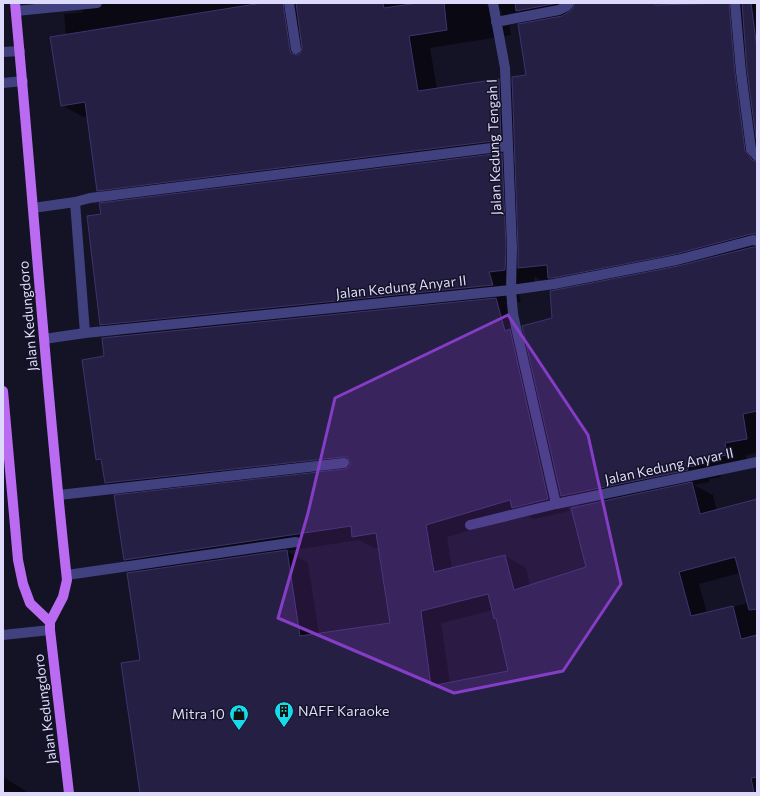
<svg xmlns="http://www.w3.org/2000/svg" width="760" height="796" font-family="Commissioner,sans-serif">
  <style>
    .shadow { fill: #0007; fill-rule: evenodd }
    .building { fill: #261f44; stroke: #3d346e; fill-rule: evenodd }
    .lines { fill: none; stroke-linecap: round; stroke-linejoin: round }
    .minor { stroke: #414180; stroke-width: 10 }
    .major { stroke: #ba6bf1; stroke-width: 10 }
    .marked { fill: #853dc5; fill-opacity: 0.2; stroke: #853dc5; stroke-width: 3; stroke-linejoin: round }
    .labels { text-anchor: middle; stroke-width: 3; stroke-linejoin: round; paint-order: stroke }
    .street-label { font-size: 14px; fill: #dcd9fb; stroke: #141225 }
    .poi-label { font-size: 14px; fill: #dcd9fb; stroke: #141225; text-anchor: start }
  </style>
  <rect width="100%" height="100%" fill="#141225"/>
  <path class="shadow" d="M 69,3 L 483,3 L 502,14 L 502,12 L 487,3 L 757,3 L 757,453 L 746,455 L 748,467 L 720,472 L 721,477 L 709,479 L 709,482 L 694,485 L 713,495 L 717,511 L 757,500 L 757,793 L 141,793 L 141,661 L 145,571 L 125,560 L 127,495 L 106,483 L 103,462 L 97,459 L 105,357 L 123,337 L 101,324 L 102,215 L 119,202 L 98,190 L 88,116 L 83,117 L 62,105 L 66,35 L 64,14 L 84,12 ZM 508,17 L 522,25 L 527,76 L 513,88 L 499,80 L 437,89 L 430,48 L 511,35 ZM 516,153 L 516,163 L 502,155 ZM 534,276 L 540,280 L 551,279 L 568,289 L 553,319 L 523,334 L 517,311 L 504,303 L 521,302 L 517,288 L 534,286 ZM 566,498 L 581,507 L 587,568 L 530,586 L 526,568 L 505,556 L 452,569 L 447,537 L 524,514 L 534,519 L 569,511 ZM 359,540 L 374,548 L 379,548 L 391,624 L 319,635 L 308,563 L 286,551 ZM 740,573 L 748,603 L 707,613 L 699,584 ZM 493,610 L 495,618 L 498,620 L 509,672 L 450,683 L 441,623 Z
    M 3,777 L 26,791 L 26,793 L 3,793 Z"/>
  <path class="building" d="M 262,3 L 283,3 L 290,50 L 291,53 L 297,55 L 300,54 L 302,48 L 296,3 L 383,3 L 384,8 L 418,3 L 444,3 L 447,30 L 409,36 L 418,91 L 499,79 L 501,140 L 97,191 L 85,102 L 61,106 L 50,37 Z
    M 515,3 L 558,3 L 516,11 Z
    M 575,3 L 654,3 L 655,5 L 729,3 L 735,73 L 745,150 L 752,160 L 757,162 L 757,234 L 751,234 L 676,254 L 553,278 L 548,278 L 547,265 L 518,268 L 518,248 L 512,77 L 526,75 L 518,24 L 562,16 L 572,10 Z
    M 742,3 L 751,3 L 757,49 L 757,145 L 747,71 Z
    M 502,153 L 506,248 L 505,270 L 489,272 L 493,285 L 100,325 L 87,216 L 101,214 L 99,203 Z
    M 753,247 L 757,247 L 757,411 L 743,414 L 747,439 L 725,443 L 727,455 L 700,460 L 700,465 L 688,467 L 688,470 L 561,496 L 522,326 L 552,318 L 550,291 L 678,266 Z
    M 496,298 L 505,331 L 510,329 L 548,499 L 512,508 L 510,500 L 426,525 L 434,572 L 505,555 L 514,590 L 586,567 L 571,508 L 692,482 L 700,514 L 757,499 L 757,609 L 749,610 L 735,557 L 679,572 L 691,616 L 733,606 L 741,639 L 757,635 L 757,777 L 751,778 L 754,793 L 140,793 L 121,663 L 140,660 L 127,573 L 287,550 L 300,636 L 390,623 L 376,533 L 352,537 L 351,526 L 124,560 L 114,495 L 345,469 L 350,466 L 350,462 L 347,457 L 343,457 L 105,483 L 101,459 L 96,460 L 82,360 L 104,356 L 102,338 ZM 488,594 L 494,619 L 496,618 L 508,671 L 431,686 L 421,611 Z"/>
  <g class="lines">
    <path class="minor" d="M 289,3 L 296,49
      M 493,3 L 505,68 L 512,248 L 511,290 L 513,314 L 556,504
      M 735,3 L 741,72 L 751,149 L 757,156
      M 16,11 L 97,3
      M 496,22 L 559,10 L 567,6 L 569,3
      M 3,52 L 20,51
      M 3,83 L 23,81
      M 75,202 L 85,333
      M 33,208 L 75,202 L 90,198 L 507,146
      M 44,339 L 85,333 L 511,290 L 554,284 L 677,260 L 753,240 L 757,241
      M 59,495 L 344,463
      M 470,525 L 556,504 L 757,462
      M 67,575 L 296,542
      M 3,635 L 50,630"/>
    <path class="major" d="M 15,3 C 33,195 46,388 67,580 L 63,597 L 50,622 L 50,630 L 69,793
      M 3,391 L 18,560 L 23,584 L 30,603 L 50,622"/>
  </g>
  <path class="marked" d="M 508,315 L 588,435 L 621,584 L 563,671 L 454,693 L 278,618 L 308,513 L 335,398 Z"/>
  <defs>
    <symbol id="building-pin" viewBox="-11 -11 22 30"><path d="M0 17L-7.5 6A9.5 9.5 0 1 1 7.5 6Z" fill="#18dbe9" stroke="#141225"/><path d="M-4-6H4V6H1V3H-1V6H-4ZM-2.5-4.3h1.7v1.8h-1.7ZM.8-4.3h1.7v1.8H.8ZM-2.5-1h1.7V.8h-1.7ZM.8-1h1.7V.8H.8Z" fill="#111"/></symbol>
    <symbol id="shop-pin" viewBox="-11 -11 22 30"><path d="M0 17L-7.5 6A9.5 9.5 0 1 1 7.5 6Z" fill="#18dbe9" stroke="#141225"/><path d="M-5-2.5h2.3a2.7 3.5 0 0 1 5.4 0H5L5.5 6h-11ZM-1.5-2.5h3a1.5 2.3 0 0 0-3 0Z" fill="#111"/></symbol>
  </defs>
  <g fill-rule="evenodd">
    <use href="#building-pin" x="273" y="700" width="22" height="30"/>
    <use href="#shop-pin" x="228" y="703" width="22" height="30"/>
  </g>
  <g class="labels">
    <g class="street-label">
      <text transform="translate(494 147) rotate(-92)" y="5">Jalan Kedung Tengah I</text>
      <text transform="translate(401 287) rotate(-6)" y="5">Jalan Kedung Anyar II</text>
      <text transform="translate(28 316) rotate(-95)" y="5">Jalan Kedungdoro</text>
      <text transform="translate(669 466) rotate(-12)" y="5">Jalan Kedung Anyar II</text>
      <text transform="translate(45 709) rotate(-97)" y="5">Jalan Kedungdoro</text>
    </g>
    <g class="poi-label">
      <text x="298" y="716">NAFF Karaoke</text>
      <text x="225" y="719" text-anchor="end">Mitra 10</text>
    </g>
  </g>
  <rect width="760" height="796" fill="none" stroke="#dcd9fb" stroke-width="8"/>
</svg>
